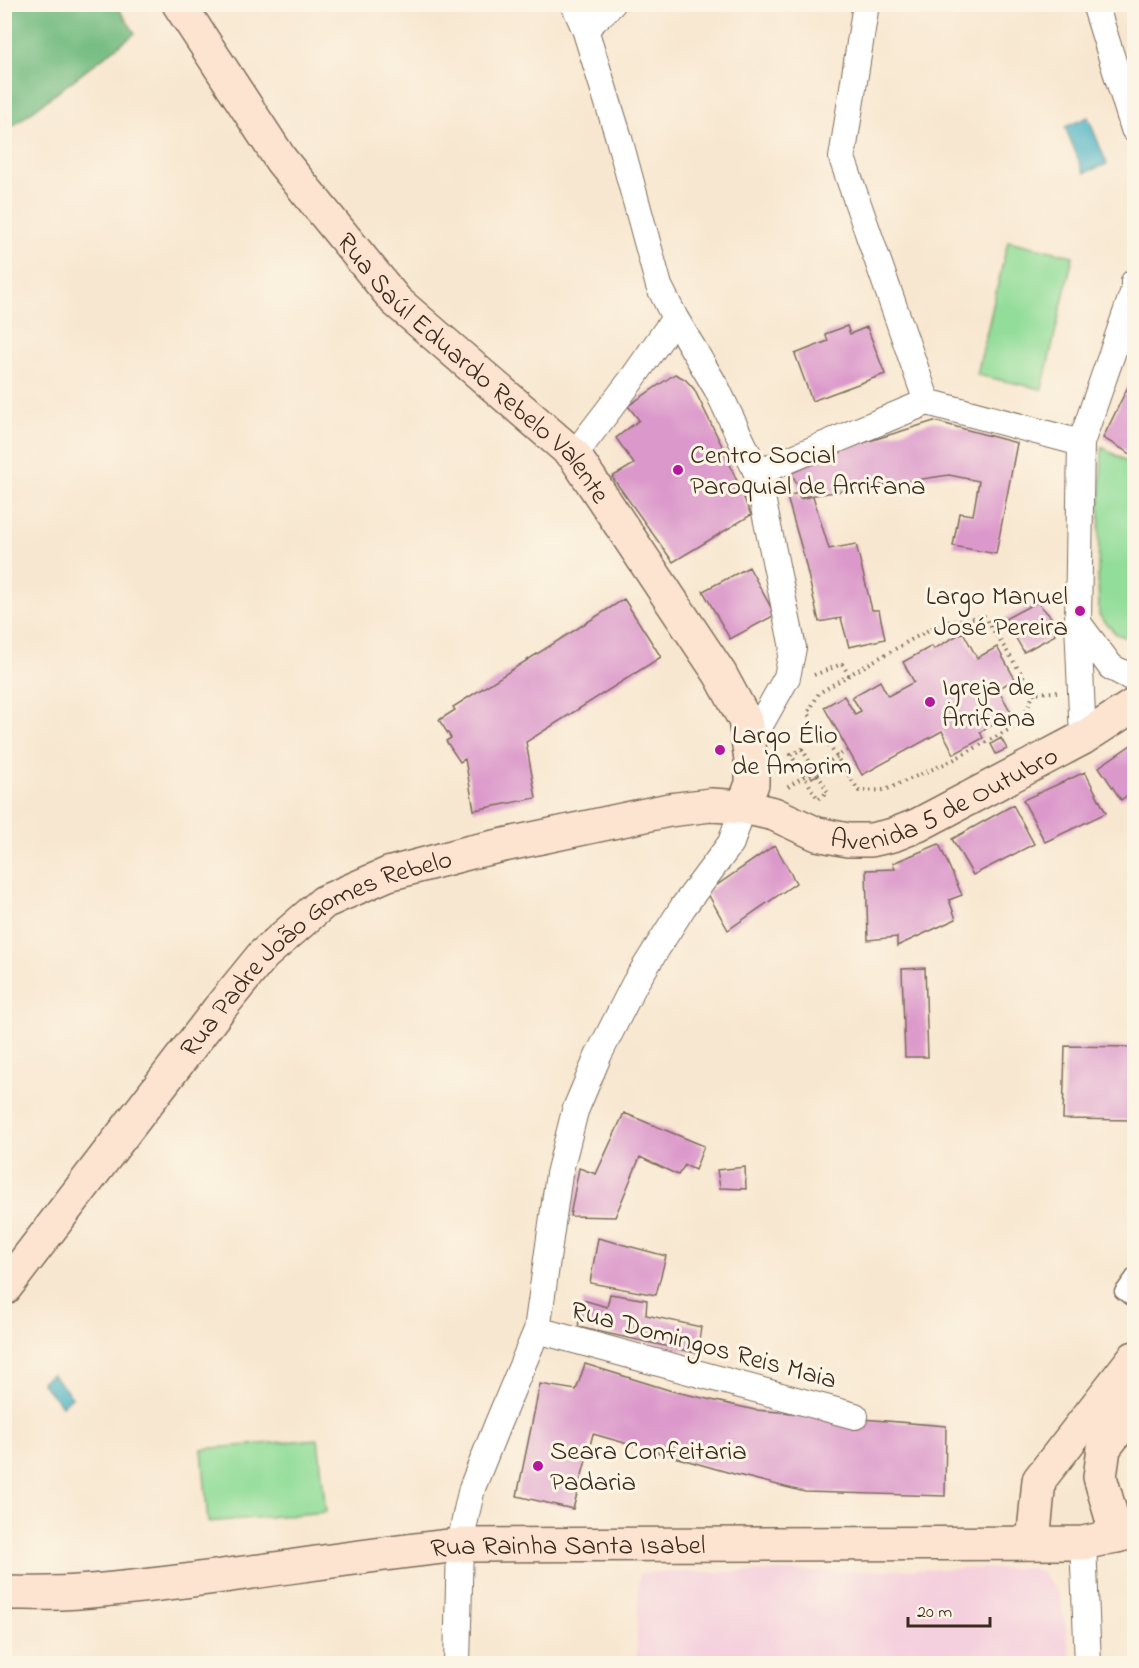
<svg xmlns="http://www.w3.org/2000/svg" width="1139" height="1668" font-family="'Indie Flower',sans-serif">
  <style>
    .built { fill: #f4cfdd }
    .green { fill: #92dd99; stroke: #66845c; stroke-width: 1.5 }
    .forest { fill: #75bc81; stroke: #587350; stroke-width: 1.5 }
    .water { fill: #46b1c4; stroke: #406e71; stroke-width: 1.5 }
    .building { fill: #db98cb }
    .lines { fill: none; stroke-linecap: round; stroke-linejoin: round }
    .lane-casing { stroke: #7d6c5c; stroke-width: 15 }
    .street-casing { stroke: #7d6c5c; stroke-width: 28 }
    .secondary-casing { stroke: #7d6c5c; stroke-width: 36 }
    .path { stroke: #7d6c5c; stroke-width: 4; stroke-dasharray: 1.5 4.5; stroke-linecap: butt }
    .lane { stroke: #fff; stroke-width: 12 }
    .street { stroke: #fff; stroke-width: 26 }
    .secondary { stroke: #fde4d1; stroke-width: 33 }
    .poi-dot { fill: #b5179e; stroke: #fcf5e5; stroke-width: 2 }
    .labels { text-anchor: middle; stroke-width: 6; stroke-linejoin: round; paint-order: stroke }
    .street-label { font-size: 27px; fill: #3b2a1e; stroke: #fcf5e5 }
    .poi-label { font-size: 27px; fill: #3b2a1e; stroke: #fcf5e5; text-anchor: start }
  </style>
  <rect width="100%" height="100%" fill="#fcf5e5"/>
  <filter id="ink" filterUnits="userSpaceOnUse"><feTurbulence type="fractalNoise" baseFrequency=".0167" numOctaves="2"/><feDisplacementMap in="SourceGraphic" scale="12" xChannelSelector="R" yChannelSelector="G"/><feConvolveMatrix kernelMatrix="1 2 1 2 8 2 1 2 1" color-interpolation-filters="sRGB"/></filter>
  <filter id="wash" filterUnits="userSpaceOnUse"><feTurbulence type="fractalNoise" baseFrequency=".008" numOctaves="4" result="noise"/><feDisplacementMap in="SourceGraphic" scale="24" xChannelSelector="R" yChannelSelector="G"/><feGaussianBlur stdDeviation="1.35" result="paint"/><feColorMatrix in="noise" values="0 0 0 0 0 0 0 0 0 0 0 0 0 0 0 0 0 1.4 0 .05"/><feComposite in="paint" operator="in"/></filter>
  <g filter="url(#wash)">
    <rect width="100%" height="100%" fill="#f8e7d0"/>
    <path class="built" d="M 1032,1568 L 1042,1573 L 1060,1596 L 1072,1663 L 636,1663 L 639,1573 Z"/>
    <path class="green" d="M 1008,241 L 1073,256 L 1042,389 L 977,375 Z
      M 1102,447 L 1134,466 L 1134,640 L 1116,634 L 1099,615 L 1098,571 Z
      M 318,1439 L 326,1512 L 208,1522 L 202,1449 Z"/>
    <path class="forest" d="M 5,4 L 116,5 L 135,33 L 5,132 Z"/>
    <path class="water" d="M 1088,117 L 1107,164 L 1084,173 L 1065,127 Z
      M 52,1374 L 72,1397 L 62,1406 L 41,1382 Z"/>
    <g id="blocks">
      <path class="building" d="M 847,326 L 850,334 L 867,327 L 885,374 L 812,401 L 795,354 L 828,341 L 825,334 Z
        M 675,374 L 685,379 L 694,389 L 724,450 L 751,515 L 673,562 L 612,477 L 634,464 L 616,438 L 639,420 L 628,406 Z
        M 1134,374 L 1134,456 L 1103,438 Z
        M 934,421 L 1017,443 L 996,554 L 953,546 L 959,513 L 973,515 L 979,481 L 949,475 L 802,497 L 789,466 Z
        M 797,493 L 800,499 L 813,496 L 829,549 L 856,544 L 872,610 L 879,610 L 885,639 L 849,647 L 841,618 L 819,622 L 803,553 L 787,497 Z
        M 749,567 L 775,615 L 730,639 L 703,591 Z
        M 624,599 L 661,657 L 526,742 L 536,798 L 474,810 L 465,759 L 460,762 L 446,741 L 451,738 L 439,720 L 455,710 L 453,707 Z
        M 1037,602 L 1051,617 L 1055,635 L 1024,652 L 1005,619 Z
        M 963,632 L 977,658 L 997,647 L 1015,679 L 998,689 L 1012,714 L 980,732 L 983,738 L 954,754 L 942,731 L 862,775 L 824,707 L 844,696 L 855,714 L 861,711 L 852,697 L 880,681 L 888,696 L 914,682 L 903,662 L 932,646 L 934,649 Z
        M 1001,738 L 1007,749 L 996,754 L 991,744 Z
        M 1134,743 L 1134,790 L 1121,800 L 1099,767 Z
        M 814,763 L 820,773 L 812,778 L 806,768 Z
        M 1085,772 L 1106,813 L 1045,842 L 1023,800 Z
        M 1013,805 L 1034,844 L 973,875 L 952,839 Z
        M 939,844 L 962,895 L 949,900 L 956,919 L 897,946 L 897,937 L 868,940 L 866,870 L 895,869 L 893,863 Z
        M 775,845 L 796,883 L 728,930 L 707,892 Z
        M 925,968 L 928,1057 L 905,1057 L 902,969 Z
        M 1065,1046 L 1134,1047 L 1134,1120 L 1063,1119 Z
        M 624,1113 L 704,1146 L 695,1170 L 685,1165 L 678,1175 L 640,1157 L 615,1217 L 570,1216 L 579,1168 L 596,1174 Z
        M 745,1167 L 746,1189 L 720,1188 L 717,1170 Z
        M 598,1238 L 666,1256 L 656,1295 L 590,1283 Z
        M 610,1294 L 647,1300 L 646,1315 L 701,1327 L 697,1353 L 578,1327 L 583,1300 L 607,1307 Z
        M 585,1364 L 672,1391 L 755,1410 L 946,1426 L 945,1496 L 805,1492 L 734,1474 L 593,1434 L 573,1509 L 517,1496 L 540,1384 L 576,1390 Z"/>
    </g>
  </g>
  <g filter="url(#ink)">
    <use href="#blocks" fill-opacity="0" stroke="#7d6c5c" stroke-width="1.5"/>
    <g class="lines">
      <defs>
        <path id="lane" d="M 1134,1274 L 1121,1292 L 1134,1302"/>
        <path id="street" d="M 574,4 L 585,29 L 618,135 L 659,286 L 675,318 L 717,389 L 757,473 L 793,648 L 787,677 L 750,743
          M 866,4 L 842,158 L 927,402
          M 1095,4 L 1134,129
          M 585,29 L 612,4
          M 927,402 L 1081,443
          M 574,455 L 630,382 L 675,318
          M 757,473 L 927,402
          M 1078,623 L 1111,667 L 1134,679
          M 1083,738 L 1078,623 L 1081,443 L 1134,290 L 1134,282
          M 537,1330 L 855,1416
          M 1083,1543 L 1088,1664
          M 457,1664 L 460,1545 L 467,1510 L 472,1488 L 498,1423 L 537,1330 L 559,1174 L 575,1111 L 599,1054 L 635,983 L 683,907 L 731,843 L 743,807"/>
        <g id="secondary">
          <path id="s1" d="M 179,4 L 281,160 L 396,301 L 574,455 L 720,674 L 745,720 L 752,766 L 752,784 L 743,807"/>
          <path id="s2" d="M 4,1289 L 219,1009 L 263,955 L 324,902 L 388,874 L 471,852 L 669,810 L 711,805 L 743,807 L 774,814 L 817,834 L 848,840 L 871,840 L 893,835 L 918,825 L 1083,738 L 1134,705"/>
          <path d="M 1117,1536 L 1100,1477 L 1104,1448 L 1134,1409"/>
          <path d="M 1033,1543 L 1039,1480 L 1134,1358"/>
          <path id="s3" d="M 4,1593 C 29,1593 54,1594 78,1592 C 206,1582 333,1558 460,1545 L 1083,1543 L 1134,1532"/>
        </g>
      </defs>
      <use href="#lane" class="lane-casing"/>
      <use href="#street" class="street-casing"/>
      <use href="#secondary" class="secondary-casing"/>
      <path class="path" d="M 814,675 L 842,664 L 849,675 L 941,623 L 984,616 L 1034,693 L 1057,692
        M 849,675 L 819,693 L 808,713 L 859,791 L 885,790 L 951,761 L 1021,723 L 1034,693
        M 802,749 L 828,792 L 818,799 L 791,755 Z
        M 815,770 L 848,750
        M 788,787 L 809,773"/>
      <use href="#lane" class="lane"/>
      <use href="#street" class="street"/>
      <use href="#secondary" class="secondary"/>
    </g>
  </g>
  <g class="poi-dot">
    <circle cx="678" cy="470" r="6"/>
    <circle cx="1080" cy="611" r="6"/>
    <circle cx="930" cy="702" r="6"/>
    <circle cx="720" cy="750" r="6"/>
    <circle cx="538" cy="1466" r="6"/>
  </g>
  <g class="labels">
    <g class="street-label">
      <text dy="9" stroke="none"><textPath href="#s1" startOffset="471">Rua Saúl Eduardo Rebelo Valente</textPath></text>
      <text dy="9" stroke="none"><textPath href="#s2" startOffset="1152">Avenida 5 de Outubro</textPath></text>
      <text dy="9" stroke="none"><textPath href="#s2" startOffset="468">Rua Padre João Gomes Rebelo</textPath></text>
      <text transform="translate(704 1344) rotate(15)" y="9">Rua Domingos Reis Maia</text>
      <text dy="9" stroke="none"><textPath href="#s3" startOffset="567">Rua Rainha Santa Isabel</textPath></text>
    </g>
    <g class="poi-label">
      <text x="690" y="463">Centro Social<tspan x="690" dy="31">Paroquial de Arrifana</tspan></text>
      <text x="1068" y="604" text-anchor="end">Largo Manuel<tspan x="1068" dy="31">José Pereira</tspan></text>
      <text x="942" y="695">Igreja de<tspan x="942" dy="31">Arrifana</tspan></text>
      <text x="732" y="743">Largo Élio<tspan x="732" dy="31">de Amorim</tspan></text>
      <text x="550" y="1459">Seara Confeitaria<tspan x="550" dy="31">Padaria</tspan></text>
    </g>
  </g>
  <rect width="1139" height="1668" fill="none" stroke="#fcf5e5" stroke-width="24"/>
  <path d="M908 1617v9h82v-9" fill="none" stroke="#3b2a1e" stroke-width="3"/>
  <text x="917" y="1617" font-size="18" fill="#3b2a1e" stroke="#fcf5e5" stroke-width="4.5" paint-order="stroke">20 m</text>
</svg>
